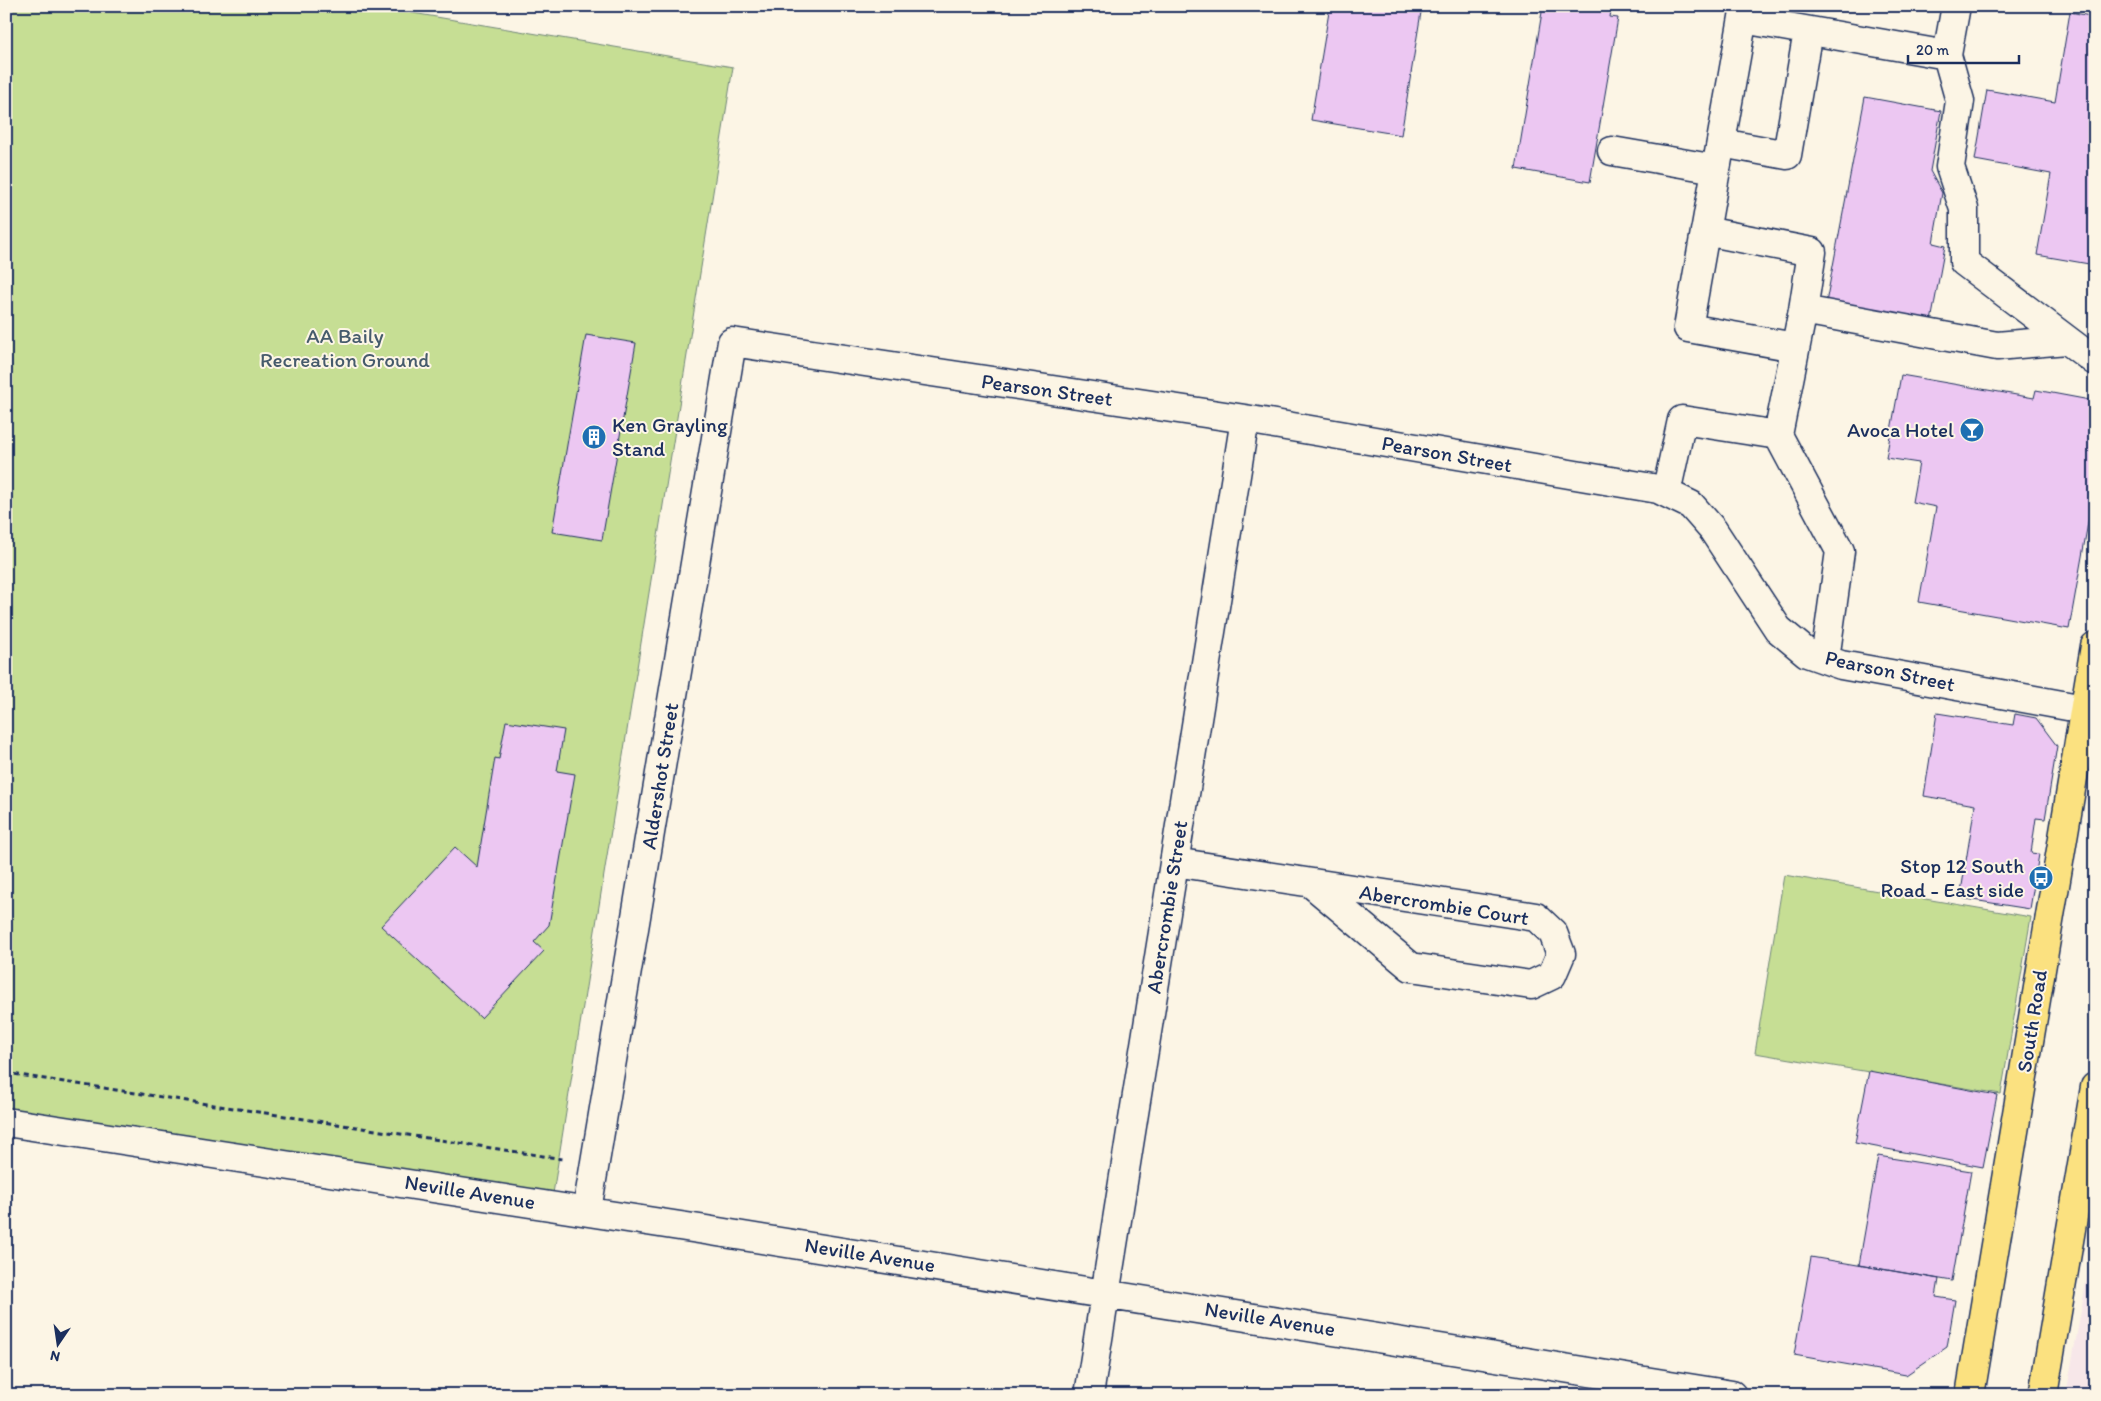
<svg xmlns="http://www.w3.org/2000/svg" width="2101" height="1401" font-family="Itim,sans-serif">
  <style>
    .built { fill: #f7e7e9 }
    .green { fill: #c6de94; stroke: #708679 }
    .building { fill: #ecc7f2; stroke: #1b2f5e }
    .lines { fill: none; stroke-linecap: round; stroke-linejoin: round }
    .minor-casing { stroke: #1b2f5e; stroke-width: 31 }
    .highway-casing { stroke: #1b2f5e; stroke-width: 31 }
    .path { stroke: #1b2f5e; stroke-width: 3; stroke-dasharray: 5 4; stroke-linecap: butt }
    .minor { stroke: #fcf5e5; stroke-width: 28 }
    .highway { stroke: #fbe180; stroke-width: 28 }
    .labels { text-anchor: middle; stroke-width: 4; stroke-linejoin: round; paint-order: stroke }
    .park-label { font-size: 21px; fill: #465b6c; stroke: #fcf5e5 }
    .street-label { font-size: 21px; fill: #1b2f5e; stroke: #fcf5e5 }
    .poi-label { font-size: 21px; fill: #1b2f5e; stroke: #fcf5e5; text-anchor: end }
  </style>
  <rect width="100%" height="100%" fill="#fcf5e5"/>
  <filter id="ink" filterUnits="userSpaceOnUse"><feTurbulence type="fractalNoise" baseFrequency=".02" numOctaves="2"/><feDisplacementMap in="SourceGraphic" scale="10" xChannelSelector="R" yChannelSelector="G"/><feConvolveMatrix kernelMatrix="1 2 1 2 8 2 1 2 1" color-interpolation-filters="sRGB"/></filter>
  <g filter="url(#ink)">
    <path class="built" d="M 2095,1232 L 2095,1395 L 2066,1395 Z"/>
    <path class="green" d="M 6,6 L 371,6 L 733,67 L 552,1200 L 6,1116 Z
      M 1784,875 L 2031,917 L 2001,1094 L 1755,1053 Z"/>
    <path class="building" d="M 1330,6 L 1422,6 L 1401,135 L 1311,120 Z
      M 1543,6 L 1612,6 L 1610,17 L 1618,18 L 1590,182 L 1516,169 Z
      M 2070,12 L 2095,17 L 2095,265 L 2037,255 L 2051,174 L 1975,160 L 1987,90 L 2055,102 Z
      M 1865,97 L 1941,111 L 1930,171 L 1942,193 L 1933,243 L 1945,246 L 1930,327 L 1825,308 Z
      M 586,335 L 636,343 L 602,540 L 552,532 Z
      M 1901,375 L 2034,398 L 2036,390 L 2095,401 L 2095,484 L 2069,629 L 1919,602 L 1936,507 L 1912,502 L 1919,463 L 1886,458 Z
      M 1937,713 L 2013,725 L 2015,714 L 2036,718 L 2057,746 L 2045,819 L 2036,818 L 2031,853 L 2039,854 L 2030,909 L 1960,898 L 1975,805 L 1924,796 Z
      M 506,721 L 564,730 L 557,771 L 575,774 L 549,925 L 534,942 L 544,951 L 481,1018 L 381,926 L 455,847 L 477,867 L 495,758 L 499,759 Z
      M 1869,1071 L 1997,1095 L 1983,1167 L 1855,1143 Z
      M 1878,1156 L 1971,1171 L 1952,1281 L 1859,1265 Z
      M 1811,1257 L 1939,1279 L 1936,1297 L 1955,1300 L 1947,1347 L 1906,1375 L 1794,1355 Z"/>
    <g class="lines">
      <defs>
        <path id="minor" d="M 1745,6 L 1688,328 L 1795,347
          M 1743,19 L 1947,55 L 1956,6
          M 1947,55 L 1960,101 L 1950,167 L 1964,209 L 1964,262 L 2095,361
          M 1721,143 L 1787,155 L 1808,31
          M 1612,151 L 1716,169
          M 1705,231 L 1812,252 L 1803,310 L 1778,435
          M 1803,310 L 1997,346 L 2067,340
          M 1666,493 L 1682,420 L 1778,435 L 1840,551 L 1825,659
          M 1174,862 L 1536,917 L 1553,933 L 1561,954 L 1552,975 L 1531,985 L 1411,967 L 1312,884
          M 6,1122 C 582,1209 1157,1301 1732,1395
          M 587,1210 L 732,342 L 1245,419 L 1658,489 L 1691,505 L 1713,530 L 1778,629 L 1807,653 L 1841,665 L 2095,711
          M 1089,1395 L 1245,419"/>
        <path id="highway" d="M 1970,1395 L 2095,646
          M 2043,1395 L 2095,1087"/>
      </defs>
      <use href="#minor" class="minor-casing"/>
      <use href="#highway" class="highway-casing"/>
      <path class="path" d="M 6,1073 L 563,1159"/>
      <use href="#minor" class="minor"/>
      <use href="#highway" class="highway"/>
    </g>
  </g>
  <defs>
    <symbol id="bar-disc" viewBox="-11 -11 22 22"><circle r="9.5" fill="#1f6fb2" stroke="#fcf5e5"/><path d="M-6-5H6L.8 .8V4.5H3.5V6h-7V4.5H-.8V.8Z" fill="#fff"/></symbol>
    <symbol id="building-disc" viewBox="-11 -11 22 22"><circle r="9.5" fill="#1f6fb2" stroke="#fcf5e5"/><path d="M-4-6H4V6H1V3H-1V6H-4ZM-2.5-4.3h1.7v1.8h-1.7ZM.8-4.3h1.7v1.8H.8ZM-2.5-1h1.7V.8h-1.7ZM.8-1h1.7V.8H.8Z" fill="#fff"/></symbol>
    <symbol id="bus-disc" viewBox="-11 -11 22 22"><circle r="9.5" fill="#1f6fb2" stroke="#fcf5e5"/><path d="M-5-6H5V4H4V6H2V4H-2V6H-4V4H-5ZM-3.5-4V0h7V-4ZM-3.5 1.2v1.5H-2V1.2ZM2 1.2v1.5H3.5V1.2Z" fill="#fff"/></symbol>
  </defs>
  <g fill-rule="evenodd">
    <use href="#bar-disc" x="1958" y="416" width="28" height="28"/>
    <use href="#building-disc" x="580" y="423" width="28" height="28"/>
    <use href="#bus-disc" x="2027" y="864" width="28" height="28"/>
  </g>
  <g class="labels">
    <g class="park-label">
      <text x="345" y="343">AA Baily<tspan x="345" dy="24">Recreation Ground</tspan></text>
    </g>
    <g class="street-label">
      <text transform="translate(1047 390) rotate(8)" y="7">Pearson Street</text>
      <text transform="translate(1447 454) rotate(10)" y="7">Pearson Street</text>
      <text transform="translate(1890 671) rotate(12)" y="7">Pearson Street</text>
      <text transform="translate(660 776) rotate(-81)" y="7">Aldershot Street</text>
      <text transform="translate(1444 905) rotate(9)" y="7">Abercrombie Court</text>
      <text transform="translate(1167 907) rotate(-81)" y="7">Abercrombie Street</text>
      <text transform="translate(2032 1021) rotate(-81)" y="7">South Road</text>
      <text transform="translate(470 1192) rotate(9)" y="7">Neville Avenue</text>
      <text transform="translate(870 1255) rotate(9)" y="7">Neville Avenue</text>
      <text transform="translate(1270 1319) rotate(9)" y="7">Neville Avenue</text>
    </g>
    <g class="poi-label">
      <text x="612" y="432" text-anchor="start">Ken Grayling<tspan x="612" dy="24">Stand</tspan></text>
      <text x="1954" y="437">Avoca Hotel</text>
      <text x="2024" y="873">Stop 12 South<tspan x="2024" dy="24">Road - East side</tspan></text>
    </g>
  </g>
  <rect width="2101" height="1401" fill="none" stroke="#fcf5e5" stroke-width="25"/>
  <rect x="12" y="12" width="2076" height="1376" fill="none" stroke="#1b2f5e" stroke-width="2" filter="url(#ink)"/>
  <g transform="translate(58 1344) rotate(193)" stroke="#fcf5e5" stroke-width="4" paint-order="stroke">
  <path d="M0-4L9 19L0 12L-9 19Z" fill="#1b2f5e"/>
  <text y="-8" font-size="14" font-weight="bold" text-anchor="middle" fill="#1b2f5e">N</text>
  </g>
  <path d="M1908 55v8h111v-8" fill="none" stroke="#1b2f5e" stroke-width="2.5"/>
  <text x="1916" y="55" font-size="15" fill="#1b2f5e" stroke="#fcf5e5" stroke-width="4" paint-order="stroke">20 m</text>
</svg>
